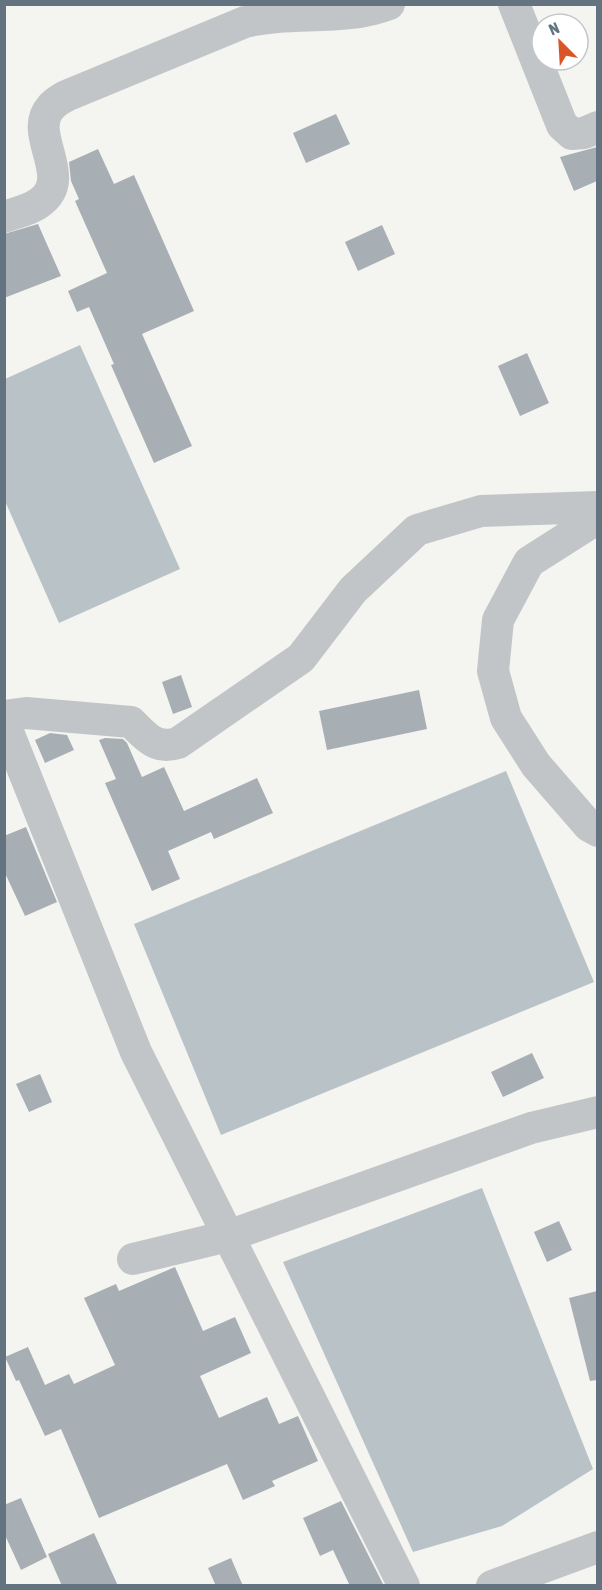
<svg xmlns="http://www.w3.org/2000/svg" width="602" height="1590" font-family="'Asap Condensed',sans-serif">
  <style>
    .water { fill: #b9c3c7 }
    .building { fill: #a8afb4 }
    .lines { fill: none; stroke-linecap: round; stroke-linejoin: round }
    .street { stroke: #c2c5c8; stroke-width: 32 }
  </style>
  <rect width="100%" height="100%" fill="#f4f4f0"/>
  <path class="water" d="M 80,345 L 180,569 L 59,623 L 5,501 L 5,379 Z
    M 506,771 L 594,982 L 221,1135 L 134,924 Z
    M 482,1188 L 593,1469 L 502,1526 L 413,1552 L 283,1262 Z"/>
  <path class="building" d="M 336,114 L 350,144 L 306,163 L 293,133 Z
    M 597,147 L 597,181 L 574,191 L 560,157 Z
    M 98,149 L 114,184 L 134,175 L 194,311 L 142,334 L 192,446 L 154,463 L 111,365 L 114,364 L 89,307 L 77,312 L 68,291 L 107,273 L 75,201 L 79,199 L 71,181 L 69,162 Z
    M 38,224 L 61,276 L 4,298 L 4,234 Z
    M 382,225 L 395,254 L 358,271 L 345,242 Z
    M 527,353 L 549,403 L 520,416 L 498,366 Z
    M 181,675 L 192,707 L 173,714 L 162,682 Z
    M 419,690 L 427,729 L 327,750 L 319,711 Z
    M 50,733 L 67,735 L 74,750 L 45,763 L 35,740 Z
    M 105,738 L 123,739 L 127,743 L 142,777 L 164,767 L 184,811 L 257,778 L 273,813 L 214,839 L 211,832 L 168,851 L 180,879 L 152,891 L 105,783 L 116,779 L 99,740 Z
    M 26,827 L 57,902 L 25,916 L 4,871 L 4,836 Z
    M 532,1053 L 544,1078 L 503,1097 L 491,1072 Z
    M 40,1074 L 52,1102 L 29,1112 L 16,1084 Z
    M 559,1221 L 572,1250 L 547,1262 L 534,1232 Z
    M 175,1267 L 203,1331 L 235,1317 L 251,1353 L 200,1376 L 219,1418 L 267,1397 L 279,1424 L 298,1416 L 318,1461 L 272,1481 L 275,1486 L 243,1500 L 227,1464 L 99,1518 L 61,1429 L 45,1436 L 19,1380 L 16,1381 L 5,1357 L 28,1347 L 45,1385 L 69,1374 L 74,1384 L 115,1365 L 84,1298 L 116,1284 L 119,1291 Z
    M 597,1291 L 597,1380 L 590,1381 L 569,1298 Z
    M 21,1498 L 47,1557 L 21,1570 L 4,1533 L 4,1505 Z
    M 341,1501 L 384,1586 L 350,1586 L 333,1550 L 320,1556 L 303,1518 Z
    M 94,1533 L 118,1586 L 62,1586 L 48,1554 Z
    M 231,1558 L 243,1586 L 216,1586 L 208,1568 Z"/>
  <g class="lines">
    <path class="street" d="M 514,4 L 562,125 L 572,134 L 584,133 L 598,127
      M 4,217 C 15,213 30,210 39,203 C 76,178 26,134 51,107 C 55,102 61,99 66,96 L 245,22 C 293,10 343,22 389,4
      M 598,518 L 529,562 L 498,620 L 493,671 L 506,718 L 536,765 L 589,826 L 598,831
      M 4,716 L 26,713 L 131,722 C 146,737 156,750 178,743 L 301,658 L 353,590 L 417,530 L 481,511 L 598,507
      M 4,722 L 136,1052 L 404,1586
      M 133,1259 L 228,1236 L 531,1128 L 598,1112
      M 492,1586 L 598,1547"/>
  </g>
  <rect width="602" height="1590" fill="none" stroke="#647380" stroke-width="12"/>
  <g transform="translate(560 42) rotate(336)"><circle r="28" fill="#ffffff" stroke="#c1c7cc" stroke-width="1.5"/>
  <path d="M0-4.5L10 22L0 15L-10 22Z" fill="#db5428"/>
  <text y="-9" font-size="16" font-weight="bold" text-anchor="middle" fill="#647380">N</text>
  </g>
</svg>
